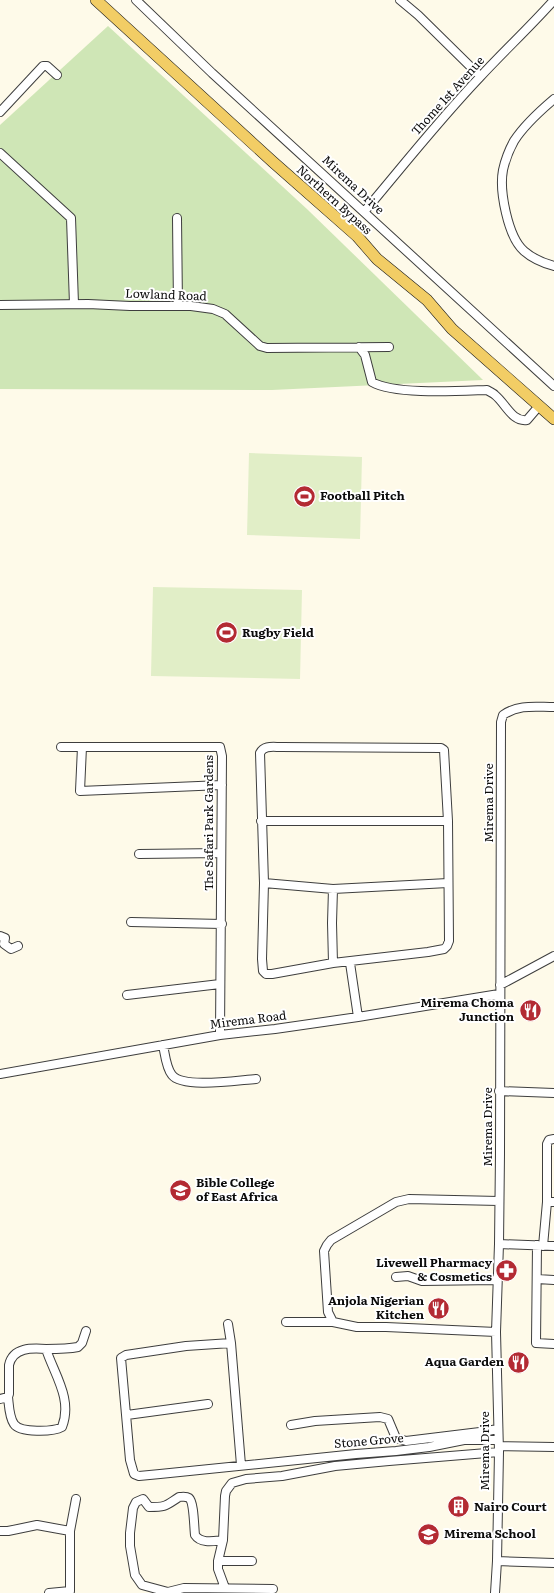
<svg xmlns="http://www.w3.org/2000/svg" width="554" height="1593" font-family="Literata,serif">
  <style>
    .park { fill: #cfe6b6 }
    .pitch { fill: #e1eec7 }
    .lines { fill: none; stroke-linecap: round; stroke-linejoin: round }
    .minor-casing { stroke: #3e3e3e; stroke-width: 10 }
    .major-casing { stroke: #1c1c1c; stroke-width: 12 }
    .minor { stroke: #fff; stroke-width: 8 }
    .major { stroke: #f2cd65; stroke-width: 11 }
    .labels { text-anchor: middle; stroke-width: 4; stroke-linejoin: round; paint-order: stroke }
    .street-label { font-size: 12px; fill: #0b0b0b; stroke: #fff }
    .poi-label { font-size: 12px; font-weight: bold; fill: #0b0b0b; stroke: #fff; text-anchor: start }
  </style>
  <rect width="100%" height="100%" fill="#fefae9"/>
  <path class="park" d="M 108,26 L 308,210 L 483,380 L 272,390 L 0,389 L 0,125 Z"/>
  <path class="pitch" d="M 249,453 L 362,457 L 360,539 L 247,535 Z
    M 153,587 L 302,590 L 300,679 L 151,676 Z"/>
  <g class="lines">
    <defs>
      <path id="minor" d="M 136,0 L 212,73 L 554,386
        M 400,0 L 418,15 L 480,76
        M 554,99 C 541,110 523,127 514,141 C 509,150 505,161 503,170 C 499,191 508,237 524,251 C 533,259 543,263 554,266
        M 0,112 L 43,66 L 47,66 L 57,75
        M 0,153 L 71,218 L 74,304
        M 364,212 C 402,167 439,120 480,77 C 504,51 530,27 554,0
        M 177,218 L 178,306
        M 0,305 L 88,304 L 130,306 L 191,306 L 213,309 L 225,314 L 260,346 L 267,348 L 389,347
        M 359,347 L 365,355 L 372,382 C 395,395 458,391 487,390 C 490,392 493,393 495,395 C 506,404 512,422 527,420 L 539,406
        M 61,747 L 220,747 L 222,756 L 220,1035
        M 82,747 L 80,791 L 222,785
        M 261,821 L 448,821 L 444,750 L 441,748 L 281,747 C 273,747 264,745 260,753 L 264,883 L 262,959 L 263,971 L 266,974 L 272,974 L 333,963 L 428,952 L 444,949 L 447,946 L 449,941 L 448,821
        M 139,854 L 221,853
        M 264,883 L 333,889 L 448,883
        M 333,889 L 332,923 L 333,963
        M 131,922 L 222,924
        M 0,936 L 5,938 L 4,944 L 11,949 L 18,946
        M 350,963 L 358,1017
        M 500,985 L 554,956
        M 127,995 L 220,984
        M 163,1045 C 165,1054 166,1068 172,1075 C 183,1089 239,1080 256,1079
        M 0,1074 L 220,1035 L 275,1029 L 358,1017 L 499,994
        M 499,1091 L 554,1093
        M 547,1202 L 547,1144 L 549,1140 L 554,1139
        M 499,1244 L 554,1246
        M 537,1245 L 536,1343 L 554,1344
        M 543,1246 L 547,1202 L 554,1202
        M 396,1277 L 408,1276 L 422,1281 L 497,1280
        M 537,1279 L 554,1280
        M 286,1322 L 333,1322
        M 228,1324 L 231,1343 L 241,1465
        M 496,1332 L 386,1327 L 357,1327 L 333,1322 L 328,1312 L 324,1251 L 327,1245 L 331,1240 L 396,1202 L 409,1199 L 499,1201
        M 231,1343 L 186,1346 L 126,1355 L 121,1358 L 130,1460 L 134,1474 L 139,1476 L 160,1474 L 356,1454 L 396,1451 L 429,1447 L 464,1440 L 497,1440
        M 8,1397 C 9,1405 9,1417 14,1424 C 20,1433 53,1432 62,1427 C 73,1399 54,1374 46,1349
        M 0,1399 L 8,1397 L 9,1394 L 9,1365 C 13,1347 32,1348 46,1349 C 56,1349 68,1349 78,1347 L 82,1343 L 86,1331
        M 127,1415 L 208,1404
        M 291,1425 L 315,1421 L 380,1417 L 388,1419 L 396,1438 L 406,1441 L 488,1431 L 497,1429
        M 499,1446 L 554,1447
        M 0,1531 L 8,1531 L 37,1525 L 70,1531
        M 223,1540 C 214,1541 201,1544 195,1535 C 194,1527 194,1502 189,1498 C 186,1496 182,1497 179,1497 C 165,1506 167,1507 149,1507 L 143,1499 L 136,1502 L 133,1508 L 130,1533 L 130,1546 L 135,1575 L 142,1585 L 168,1592 L 184,1588 L 273,1589
        M 218,1561 L 252,1561
        M 497,1561 L 554,1563
        M 225,1588 L 218,1569 L 218,1561 L 223,1540 L 225,1496 L 226,1491 L 232,1483 L 246,1479 L 282,1476 L 335,1466 L 389,1461 L 499,1452
        M 49,1593 L 70,1591 L 70,1531 L 76,1499
        M 495,1593 L 497,1561 L 499,1452 L 496,1332 L 499,1244 L 500,1154 L 501,722 L 503,715 C 519,704 535,707 554,707"/>
      <path id="major" d="M 96,0 L 273,162 L 357,236 L 377,259 L 427,300 L 452,329 L 554,419"/>
    </defs>
    <use href="#minor" class="minor-casing"/>
    <use href="#major" class="major-casing"/>
    <use href="#minor" class="minor"/>
    <use href="#major" class="major"/>
  </g>
  <defs>
    <symbol id="stadium-disc" viewBox="-11 -11 22 22"><circle r="9.5" fill="#b32a33" stroke="#fff"/><path d="M0-5a6.5 5 0 1 0 0 10a6.5 5 0 1 0 0-10ZM-3.5-1.8h7v3.6h-7Z" fill="#fff"/></symbol>
    <symbol id="restaurant-disc" viewBox="-11 -11 22 22"><circle r="9.5" fill="#b32a33" stroke="#fff"/><path d="M-5-6h1v4h1v-4h1v4h1v-4h1v5L-1.5 .5V6h-2V.5L-5-1ZM5-6V6H3V1.5H1.5Q1.5-4 5-6Z" fill="#fff"/></symbol>
    <symbol id="university-disc" viewBox="-11 -11 22 22"><circle r="9.5" fill="#b32a33" stroke="#fff"/><path d="M0-5L7-2L0 1L-7-2ZM-4 1L0 2.5L4 1V4Q0 6-4 4Z" fill="#fff"/></symbol>
    <symbol id="pharmacy-disc" viewBox="-11 -11 22 22"><circle r="9.5" fill="#b32a33" stroke="#fff"/><path d="M-2-6h4v4h4v4h-4v4h-4v-4h-4v-4h4Z" fill="#fff"/></symbol>
    <symbol id="building-disc" viewBox="-11 -11 22 22"><circle r="9.5" fill="#b32a33" stroke="#fff"/><path d="M-4-6H4V6H1V3H-1V6H-4ZM-2.5-4.3h1.7v1.8h-1.7ZM.8-4.3h1.7v1.8H.8ZM-2.5-1h1.7V.8h-1.7ZM.8-1h1.7V.8H.8Z" fill="#fff"/></symbol>
    <symbol id="school-disc" viewBox="-11 -11 22 22"><circle r="9.5" fill="#b32a33" stroke="#fff"/><path d="M0-5L7-2L0 1L-7-2ZM-4 1L0 2.5L4 1V4Q0 6-4 4Z" fill="#fff"/></symbol>
  </defs>
  <g fill-rule="evenodd">
    <use href="#stadium-disc" x="292" y="484" width="25" height="25"/>
    <use href="#stadium-disc" x="214" y="620" width="25" height="25"/>
    <use href="#restaurant-disc" x="518" y="998" width="25" height="25"/>
    <use href="#university-disc" x="168" y="1178" width="25" height="25"/>
    <use href="#pharmacy-disc" x="494" y="1258" width="25" height="25"/>
    <use href="#restaurant-disc" x="426" y="1296" width="25" height="25"/>
    <use href="#restaurant-disc" x="506" y="1350" width="25" height="25"/>
    <use href="#building-disc" x="446" y="1494" width="25" height="25"/>
    <use href="#school-disc" x="416" y="1522" width="25" height="25"/>
  </g>
  <g class="labels">
    <g class="street-label">
      <text transform="translate(448 96) rotate(-48)" y="4">Thome 1st Avenue</text>
      <text transform="translate(353 185) rotate(43)" y="4">Mirema Drive</text>
      <text transform="translate(334 200) rotate(42)" y="4">Northern Bypass</text>
      <text transform="translate(166 295) rotate(2)" y="4">Lowland Road</text>
      <text transform="translate(489 803) rotate(-90)" y="4">Mirema Drive</text>
      <text transform="translate(209 823) rotate(-90)" y="4">The Safari Park Gardens</text>
      <text transform="translate(248 1020) rotate(-7)" y="4">Mirema Road</text>
      <text transform="translate(488 1127) rotate(-90)" y="4">Mirema Drive</text>
      <text transform="translate(369 1441) rotate(-5)" y="4">Stone Grove</text>
      <text transform="translate(485 1451) rotate(-90)" y="4">Mirema Drive</text>
    </g>
    <g class="poi-label">
      <text x="320" y="500">Football Pitch</text>
      <text x="242" y="637">Rugby Field</text>
      <text x="514" y="1007" text-anchor="end">Mirema Choma<tspan x="514" dy="14">Junction</tspan></text>
      <text x="196" y="1187">Bible College<tspan x="196" dy="14">of East Africa</tspan></text>
      <text x="492" y="1267" text-anchor="end">Livewell Pharmacy<tspan x="492" dy="14">&amp; Cosmetics</tspan></text>
      <text x="424" y="1305" text-anchor="end">Anjola Nigerian<tspan x="424" dy="14">Kitchen</tspan></text>
      <text x="504" y="1366" text-anchor="end">Aqua Garden</text>
      <text x="474" y="1511">Nairo Court</text>
      <text x="444" y="1538">Mirema School</text>
    </g>
  </g>
</svg>
